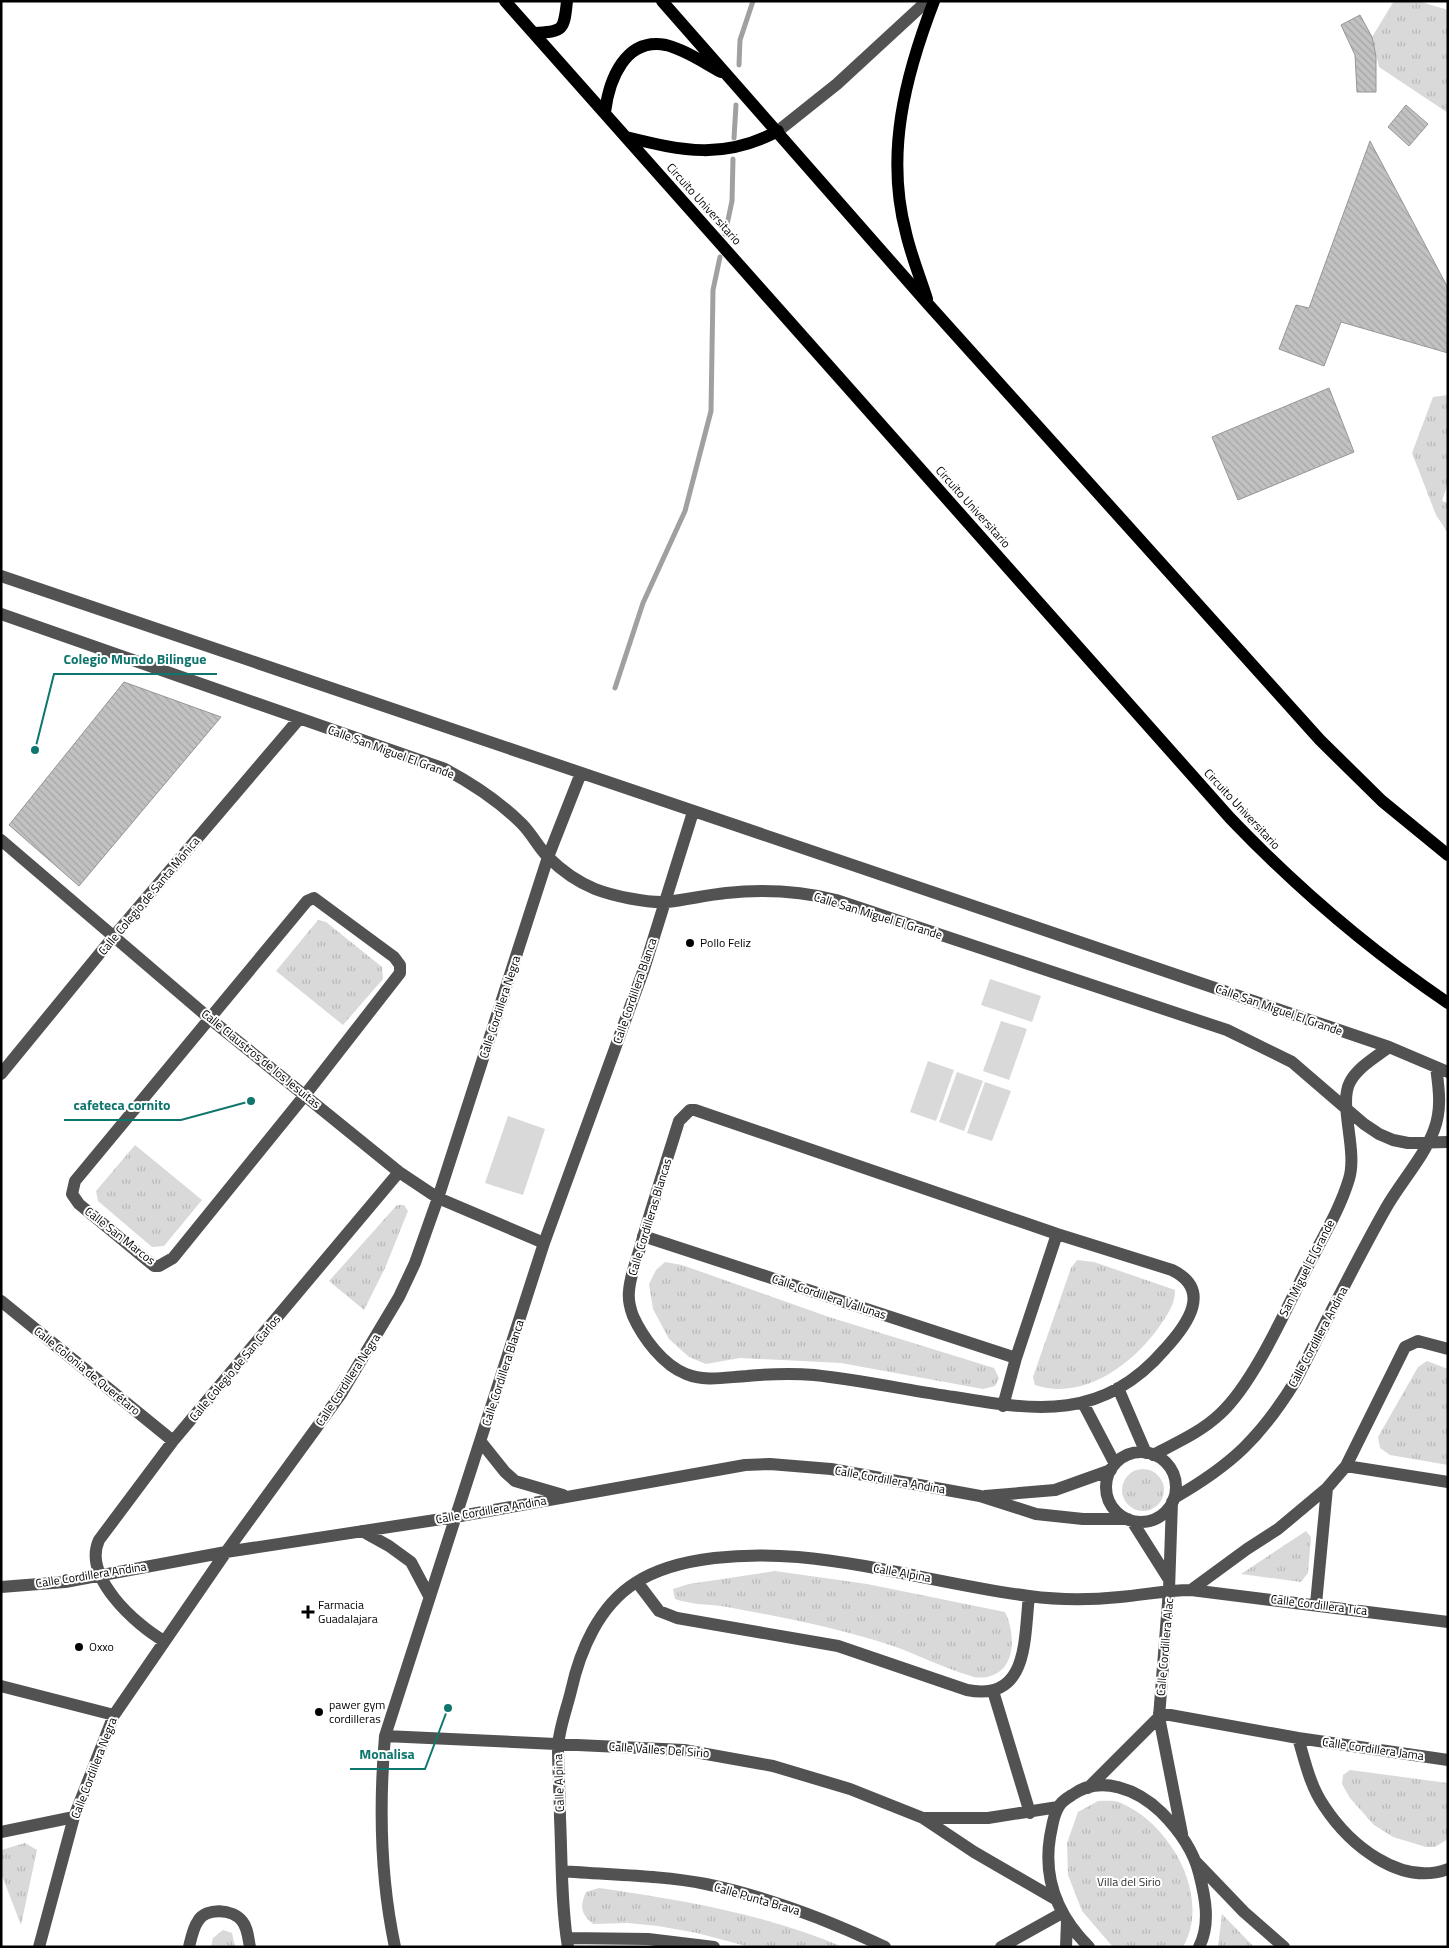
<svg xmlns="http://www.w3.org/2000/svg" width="1449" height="1948" font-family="'Titillium Web',sans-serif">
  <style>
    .grass { fill: url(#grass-tufts) }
    .garden { fill: #d9d9d9 }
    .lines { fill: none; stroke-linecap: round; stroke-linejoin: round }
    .stream { stroke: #a0a0a0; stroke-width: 5 }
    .building { fill: url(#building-back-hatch); stroke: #969696 }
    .minor { stroke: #525252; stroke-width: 12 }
    .major { stroke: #000; stroke-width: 12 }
    .poi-dot { fill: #000; stroke: #fff; stroke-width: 2 }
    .labels { text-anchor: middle; stroke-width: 4; stroke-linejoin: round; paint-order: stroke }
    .street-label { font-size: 12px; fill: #000; stroke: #fff }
    .poi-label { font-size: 12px; fill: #000; stroke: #fff; text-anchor: start }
    .park-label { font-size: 12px; fill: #303030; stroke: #fff }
    .leader { fill: none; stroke: #0f766e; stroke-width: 2 }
    .callout-dot { fill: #0f766e; stroke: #fff; stroke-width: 2 }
    .callout-label { font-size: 14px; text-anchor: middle; font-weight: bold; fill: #0f766e; stroke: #fff; stroke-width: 4; stroke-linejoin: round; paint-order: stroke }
  </style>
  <defs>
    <pattern id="grass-tufts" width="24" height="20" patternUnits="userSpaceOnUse" patternTransform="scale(1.25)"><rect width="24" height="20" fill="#d9d9d9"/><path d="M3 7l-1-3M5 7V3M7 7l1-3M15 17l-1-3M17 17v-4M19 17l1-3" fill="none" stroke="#b8b8b8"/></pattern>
    <pattern id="building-back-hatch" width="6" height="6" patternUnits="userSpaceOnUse" patternTransform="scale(1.25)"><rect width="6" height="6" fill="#c2c2c2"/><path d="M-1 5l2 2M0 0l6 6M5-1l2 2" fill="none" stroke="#a5a5a5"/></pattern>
  </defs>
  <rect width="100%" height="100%" fill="#fff"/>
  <path class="grass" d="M 1394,1 L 1418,1 L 1448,10 L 1448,113 L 1379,67 L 1372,37 Z
    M 1448,395 L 1448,483 L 1442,501 L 1448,503 L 1448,533 L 1436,515 L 1412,453 L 1433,397 Z
    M 318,920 L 326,922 L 382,967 L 383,979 L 343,1025 L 276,971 Z
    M 135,1145 L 202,1200 L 164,1246 L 152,1247 L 98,1201 L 96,1191 Z
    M 397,1205 L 404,1205 L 408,1211 L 385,1268 L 364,1310 L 329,1281 Z
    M 1077,1260 L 1094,1262 L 1175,1290 C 1175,1305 1167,1315 1159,1327 C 1132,1365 1083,1401 1035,1385 L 1033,1377 L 1071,1268 Z
    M 665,1262 L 682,1265 L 829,1317 L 994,1368 L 999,1378 L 995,1386 L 983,1389 L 841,1363 L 740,1358 L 706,1364 L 689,1357 L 669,1339 L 653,1309 L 649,1284 L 656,1270 Z
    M 1427,1361 L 1448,1369 L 1448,1465 L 1390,1455 L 1380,1448 L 1378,1437 L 1418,1367 Z
    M1122 1490a21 21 0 1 1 42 0a21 21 0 1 1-42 0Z
    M 1306,1531 L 1311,1537 L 1308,1573 L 1301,1582 L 1241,1574 Z
    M 775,1571 L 867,1584 L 1005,1612 C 1015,1632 1017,1669 990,1676 C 985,1678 975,1678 971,1676 C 943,1668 917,1654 890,1645 C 837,1628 782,1617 727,1607 C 710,1604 692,1605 675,1599 L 673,1589 L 689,1584 Z
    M 1350,1770 L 1448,1783 L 1448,1839 L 1435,1847 L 1426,1847 L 1393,1837 L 1374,1825 L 1350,1798 L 1342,1784 L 1343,1775 Z
    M 1098,1801 C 1105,1801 1115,1800 1121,1803 C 1170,1824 1212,1896 1183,1947 L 1113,1947 L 1082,1911 L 1068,1875 L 1067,1843 L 1078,1812 Z
    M 25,1843 L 37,1850 L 21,1925 L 1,1873 L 1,1850 Z
    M 599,1888 C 682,1900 766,1914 843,1947 L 750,1947 L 697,1933 L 658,1926 L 628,1923 L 593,1924 C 580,1913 580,1906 586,1892 Z
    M 1222,1914 L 1254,1947 L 1218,1947 Z
    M 223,1930 L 232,1933 L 235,1947 L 211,1947 L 213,1938 Z"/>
  <path class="garden" d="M 990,979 L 1041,996 L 1032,1022 L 981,1005 Z
    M 1001,1021 L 1027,1029 L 1009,1080 L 983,1071 Z
    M 928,1061 L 954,1070 L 936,1121 L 910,1112 Z
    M 957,1072 L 983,1081 L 964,1131 L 939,1122 Z
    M 985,1082 L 1011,1091 L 992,1141 L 967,1133 Z
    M 508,1116 L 545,1129 L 523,1195 L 485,1183 Z"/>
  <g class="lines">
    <path class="stream" d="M 739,65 L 740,40 L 753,1
      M 734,138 L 736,105
      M 725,234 L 732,201 L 733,159
      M 615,688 L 643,603 L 685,511 L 711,411 L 713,290 L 720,257"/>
  </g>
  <path class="building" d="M 1360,15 L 1372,37 L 1376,56 L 1376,92 L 1357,92 L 1355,55 L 1341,25 Z
    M 1406,105 L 1428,124 L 1409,146 L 1388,127 Z
    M 1370,141 L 1448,288 L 1448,353 L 1341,322 L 1324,366 L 1279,349 L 1296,305 L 1309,308 Z
    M 1329,388 L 1354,452 L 1238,500 L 1212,437 Z
    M 124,682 L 221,717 L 79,886 L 9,825 Z"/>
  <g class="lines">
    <path class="minor" d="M 778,131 L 837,84 L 927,1
      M 1,576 L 1389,1047 L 1448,1072
      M 1,614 L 445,769 C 473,784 499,801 522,824 C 532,834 538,847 548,857 C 561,870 578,882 595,889 C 613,896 647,903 666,902 C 686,900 706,895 726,893 C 764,889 800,891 836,900 L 1227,1030 L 1292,1062 L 1364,1124 L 1379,1134 L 1393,1140 L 1408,1143 L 1448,1142
      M 1,840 L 209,1018 L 399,1172 L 438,1198 L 544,1243
      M 314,898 L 394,957 L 400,965 L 400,973 L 305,1095 L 173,1258 L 159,1266 L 154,1266 L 79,1204 L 72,1194 L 75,1181 L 307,901 Z
      M 1,1074 L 114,936 L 299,719
      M 690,1110 L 695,1110 L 1057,1234 L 1172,1270 C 1213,1290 1187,1325 1165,1349 C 1103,1421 1037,1411 954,1397 C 907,1390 860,1380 814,1375 C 792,1373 769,1374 747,1376 C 727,1377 705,1382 686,1374 C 663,1365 643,1338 633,1316 C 630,1308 628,1300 629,1291 C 630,1276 636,1262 640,1248 C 652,1205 666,1163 679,1121 Z
      M 643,1236 L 1016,1358
      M 1,1301 L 173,1441
      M 1118,1388 L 1146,1453
      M 1083,1403 L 1115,1464
      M 1003,1406 L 1016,1358 L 1057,1234
      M 481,1442 L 505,1472 L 515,1481 L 563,1495
      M1106 1487a35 35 0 1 1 70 0a35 35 0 1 1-70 0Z
      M 1153,1455 C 1176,1443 1201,1432 1220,1414 C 1254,1383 1287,1307 1309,1264 C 1323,1237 1340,1209 1349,1179 C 1358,1150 1338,1104 1350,1082 C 1358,1067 1376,1057 1389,1047
      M 1346,1466 L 1448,1482
      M 985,1496 L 1055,1490 L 1111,1470
      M 1174,1498 C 1232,1465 1261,1437 1296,1380 C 1326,1323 1354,1264 1386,1208 C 1400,1183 1424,1157 1434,1130 C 1442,1109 1439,1089 1436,1067
      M 1172,1502 L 1169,1590 L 1159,1717 L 1182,1834
      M 1132,1521 L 1168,1578
      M 362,1531 L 389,1546 L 411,1562 L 429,1596
      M 637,1582 L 659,1611 L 677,1618 L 838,1646 L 967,1690 C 1029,1702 1024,1639 1029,1596
      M 1,1587 L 65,1582 L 226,1552 L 455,1517 L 745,1465 L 770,1464 L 831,1469 L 980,1496 L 1036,1514 L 1083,1519 L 1128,1519
      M 1191,1590 L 1247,1549 L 1278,1529 L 1327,1488 L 1346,1466 L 1405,1347 L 1418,1341 L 1448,1349
      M 1316,1604 L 1327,1488
      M 164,1641 C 136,1625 82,1577 99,1540 L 173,1441 L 399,1172
      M 1,1686 L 114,1715
      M 993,1691 L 1030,1813
      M 1159,1713 L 1298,1738 L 1448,1760
      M 385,1736 L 684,1750 L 773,1766 L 850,1789 L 923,1818 L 974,1852 L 1057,1900
      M 1298,1738 C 1305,1761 1310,1786 1324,1806 C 1349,1844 1400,1887 1448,1869
      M 1088,1788 L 1159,1717
      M 923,1818 L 988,1818 L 1058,1807
      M 1,1832 L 74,1817
      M 1196,1862 L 1244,1912 L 1284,1947
      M 562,1871 C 609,1875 660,1875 706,1884 C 768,1897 828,1920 885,1947
      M 567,1938 L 648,1939 L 714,1947
      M 39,1947 L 74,1817 L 114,1715 L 226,1552 L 341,1394 L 399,1297 L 415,1263 L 438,1198 L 548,857 L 581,773
      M 189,1947 C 191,1939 193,1928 198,1921 C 206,1907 233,1909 242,1921 C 248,1928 248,1938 250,1947
      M 395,1947 C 380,1877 379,1806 385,1736 L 544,1243 L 644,969 L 693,812
      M 568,1947 C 561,1905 562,1860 560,1818 C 560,1794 558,1770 558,1747 C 559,1728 567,1708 571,1691 C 580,1650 599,1606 635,1583 C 678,1555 749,1553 798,1557 C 876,1564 952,1586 1029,1596 C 1058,1600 1090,1600 1120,1597 C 1144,1595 1166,1590 1191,1590 L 1448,1622
      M 1001,1947 L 1062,1913
      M 1066,1947 L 1067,1921
      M 1089,1947 C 1059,1917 1043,1880 1050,1837 C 1052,1828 1053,1816 1058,1808 C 1060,1803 1067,1798 1072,1795 C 1101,1774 1138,1790 1161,1812 C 1178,1829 1193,1849 1199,1873 C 1205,1896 1211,1924 1199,1947"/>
    <path class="major" d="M 505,1 L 1230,818 C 1296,887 1368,949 1448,1003
      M 662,1 L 928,304 L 1320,740 L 1382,801 L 1448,855
      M 534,33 C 564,32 564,30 567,1
      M 605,112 C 609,80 625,37 666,45 C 686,50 704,63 721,72
      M 626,137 C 683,151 724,160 778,131
      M 927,299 C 920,277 911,255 906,233 C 885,154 905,76 934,1"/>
  </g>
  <g class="poi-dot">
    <circle cx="690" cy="943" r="5"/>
    <path d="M305.5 1604.5h5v5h5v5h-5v5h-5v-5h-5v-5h5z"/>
    <circle cx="79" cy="1647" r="5"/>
    <circle cx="319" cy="1712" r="5"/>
  </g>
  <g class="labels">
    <g class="street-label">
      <text transform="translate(704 204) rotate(48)" y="4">Circuito Universitario</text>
      <text transform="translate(973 507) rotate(48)" y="4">Circuito Universitario</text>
      <text transform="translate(391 752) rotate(20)" y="4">Calle San Miguel El Grande</text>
      <text transform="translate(1242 809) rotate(47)" y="4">Circuito Universitario</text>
      <text transform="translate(149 896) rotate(-50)" y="4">Calle Colegio de Santa Mónica</text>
      <text transform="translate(878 916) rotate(17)" y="4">Calle San Miguel El Grande</text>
      <text transform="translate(635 991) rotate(-71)" y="4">Calle Cordillera Blanca</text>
      <text transform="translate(500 1007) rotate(-72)" y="4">Calle Cordillera Negra</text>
      <text transform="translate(1279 1010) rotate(19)" y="4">Calle San Miguel El Grande</text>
      <text transform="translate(261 1059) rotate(39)" y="4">Calle Claustros de los Jesuitas</text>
      <text transform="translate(650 1217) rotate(-73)" y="4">Calle Cordilleras Blancas</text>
      <text transform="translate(120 1236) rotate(38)" y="4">Calle San Marcos</text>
      <text transform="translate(1307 1268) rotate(-63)" y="4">San Miguel El Grande</text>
      <text transform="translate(829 1297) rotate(18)" y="4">Calle Cordillera Vallunas</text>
      <text transform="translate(1318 1337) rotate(-62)" y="4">Calle Cordillera Andina</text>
      <text transform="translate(235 1368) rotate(-50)" y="4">Calle Colegio de San Carlos</text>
      <text transform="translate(87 1371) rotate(39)" y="4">Calle Colonia de Querétaro</text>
      <text transform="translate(503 1373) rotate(-72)" y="4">Calle Cordillera Blanca</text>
      <text transform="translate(348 1380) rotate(-57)" y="4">Calle Cordillera Negra</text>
      <text transform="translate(890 1480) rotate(10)" y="4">Calle Cordillera Andina</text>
      <text transform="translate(491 1510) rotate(-10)" y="4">Calle Cordillera Andina</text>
      <text transform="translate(902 1573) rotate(10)" y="4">Calle Alpina</text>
      <text transform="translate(91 1575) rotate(-9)" y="4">Calle Cordillera Andina</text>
      <text transform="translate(1319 1605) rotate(7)" y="4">Calle Cordillera Tica</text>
      <text transform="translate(1165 1647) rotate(-85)" y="4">Calle Cordillera Alac</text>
      <text transform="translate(1373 1749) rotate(8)" y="4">Calle Cordillera Jama</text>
      <text transform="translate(659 1750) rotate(4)" y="4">Calle Valles Del Sirio</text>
      <text transform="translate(94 1768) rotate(-69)" y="4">Calle Cordillera Negra</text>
      <text transform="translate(559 1783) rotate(-92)" y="4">Calle Alpina</text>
      <text transform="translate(757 1899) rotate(16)" y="4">Calle Punta Brava</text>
    </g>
    <g class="poi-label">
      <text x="700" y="947">Pollo Feliz</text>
      <text x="318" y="1609">Farmacia<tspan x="318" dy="14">Guadalajara</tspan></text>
      <text x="89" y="1651">Oxxo</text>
      <text x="329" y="1709">pawer gym<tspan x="329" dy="14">cordilleras</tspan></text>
    </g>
    <g class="park-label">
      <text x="1129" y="1886">Villa del Sirio</text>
    </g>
  </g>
  <path class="leader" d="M35 750L54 674H217M251 1101L181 1120H64M448 1708L425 1769H350"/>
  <g class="callout-dot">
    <circle cx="35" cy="750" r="5"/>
    <circle cx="251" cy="1101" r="5"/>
    <circle cx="448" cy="1708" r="5"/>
  </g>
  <g class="callout-label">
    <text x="135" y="664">Colegio Mundo Bilingue</text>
    <text x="122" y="1110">cafeteca cornito</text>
    <text x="387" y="1759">Monalisa</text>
  </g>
  <rect width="1449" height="1948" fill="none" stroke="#000000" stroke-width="5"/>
</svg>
